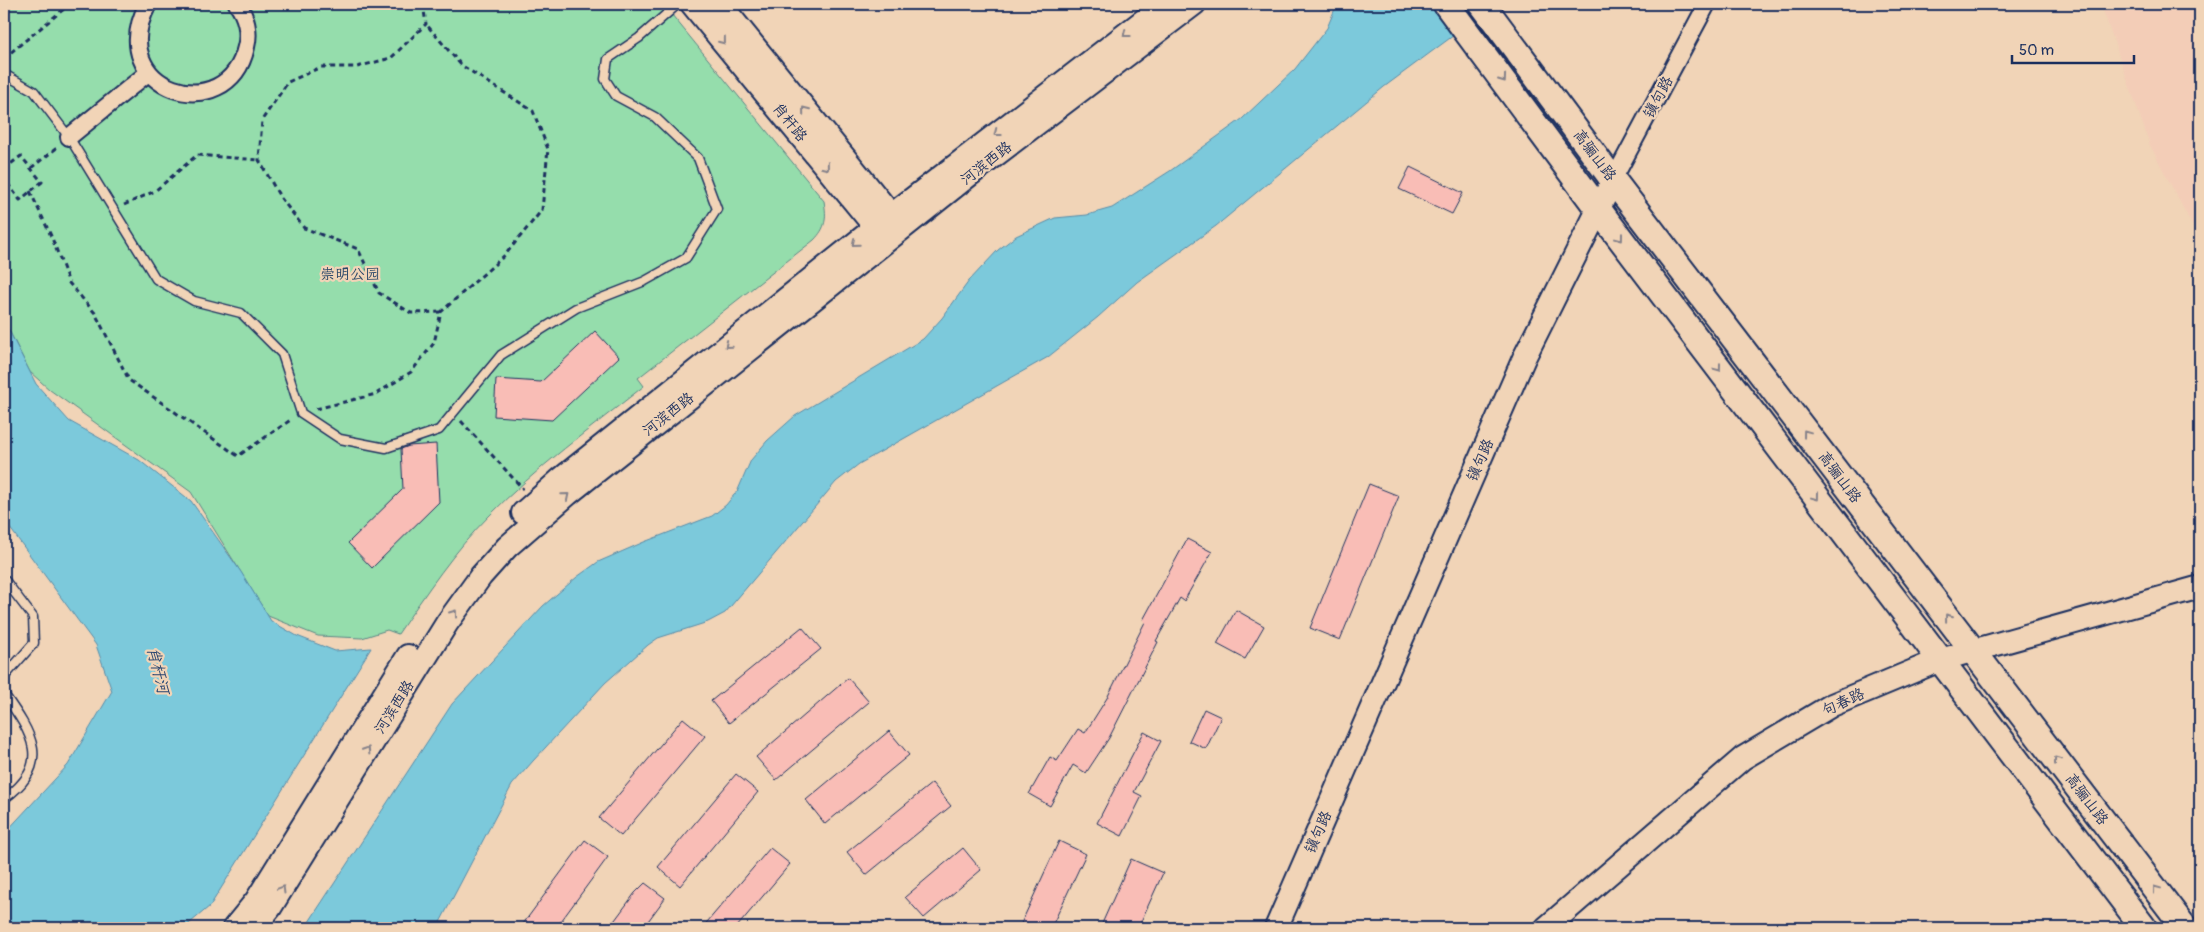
<svg xmlns="http://www.w3.org/2000/svg" width="2204" height="932" font-family="Pangolin,'LXGW WenKai TC',sans-serif">
  <style>
    .built { fill: #f3cdb7 }
    .green { fill: #95ddac; stroke: #588685 }
    .water { fill: #7cc9db; stroke: #558ba9 }
    .building { fill: #f9bdb6; stroke: #1b2f5e }
    .lines { fill: none; stroke-linecap: round; stroke-linejoin: round }
    .lane-casing { stroke: #1b2f5e; stroke-width: 11 }
    .street-casing { stroke: #1b2f5e; stroke-width: 20 }
    .secondary-casing { stroke: #1b2f5e; stroke-width: 26 }
    .primary-casing { stroke: #1b2f5e; stroke-width: 29 }
    .path { stroke: #1b2f5e; stroke-width: 3; stroke-dasharray: 5 4; stroke-linecap: butt }
    .lane { stroke: #f1d4b7; stroke-width: 8 }
    .street { stroke: #f1d4b7; stroke-width: 16 }
    .secondary { stroke: #f1d4b7; stroke-width: 22 }
    .primary { stroke: #f1d4b7; stroke-width: 25 }
    .oneway { stroke: #86828a }
    .labels { text-anchor: middle; stroke-width: 4.5; stroke-linejoin: round; paint-order: stroke }
    .street-label { font-size: 15px; fill: #1b2f5e; stroke: #f1d4b7 }
    .park-label { font-size: 15px; fill: #2d496a; stroke: #f1d4b7 }
    .water-label { font-size: 16px; font-style: italic; fill: #2a4671; stroke: #f1d4b7 }
  </style>
  <rect width="100%" height="100%" fill="#f1d4b7"/>
  <filter id="ink" filterUnits="userSpaceOnUse"><feTurbulence type="fractalNoise" baseFrequency=".02" numOctaves="2"/><feDisplacementMap in="SourceGraphic" scale="10" xChannelSelector="R" yChannelSelector="G"/><feConvolveMatrix kernelMatrix="1 2 1 2 8 2 1 2 1" color-interpolation-filters="sRGB"/></filter>
  <g filter="url(#ink)">
    <path class="built" d="M 2101,4 L 2200,4 L 2200,240 L 2150,145 Z"/>
    <path class="green" d="M 4,4 L 663,4 L 824,201 C 827,218 826,228 814,240 L 638,378 L 644,386 C 591,428 536,468 489,516 C 454,551 426,593 398,634 L 387,630 L 362,638 L 318,636 L 268,616 L 191,492 L 50,390 L 30,372 L 4,320 Z"/>
    <path class="water" d="M 1337,4 L 1496,4 L 1384,87 L 1216,226 L 1137,282 L 1098,317 L 1048,357 L 859,464 L 836,482 L 725,613 L 708,622 L 658,638 L 648,645 L 605,683 L 533,761 L 512,785 L 437,928 L 305,928 L 452,704 L 543,606 L 577,577 L 598,562 L 644,542 L 712,516 L 726,505 L 738,490 L 751,460 L 767,441 L 795,416 L 923,339 L 942,318 L 969,281 L 998,250 L 1016,236 L 1055,218 L 1087,215 L 1112,208 L 1170,171 L 1242,119 L 1295,69 L 1327,28 Z
      M 4,321 L 36,384 L 69,421 L 139,460 L 191,501 L 241,572 L 271,621 L 297,636 L 335,651 L 371,648 L 210,906 L 184,928 L 4,928 L 4,834 L 68,765 L 112,691 L 96,645 L 4,520 Z"/>
    <path class="building" d="M 1410,167 L 1463,193 L 1452,214 L 1399,189 Z
      M 595,331 L 619,357 L 552,420 L 494,416 L 496,379 L 541,382 Z
      M 436,444 L 439,502 L 372,568 L 348,543 L 403,489 L 401,449 L 409,446 Z
      M 1369,484 L 1399,496 L 1340,640 L 1310,628 Z
      M 1187,539 L 1212,552 L 1184,601 L 1180,598 L 1156,641 L 1158,642 L 1109,738 L 1086,773 L 1073,765 L 1050,806 L 1029,794 L 1050,757 L 1057,761 L 1078,729 L 1085,733 L 1107,698 L 1145,622 L 1143,620 Z
      M 1236,610 L 1264,626 L 1245,659 L 1217,644 Z
      M 802,627 L 821,649 L 729,723 L 711,701 Z
      M 848,678 L 869,702 L 776,780 L 756,757 Z
      M 1204,709 L 1221,717 L 1206,749 L 1189,741 Z
      M 683,718 L 705,736 L 621,836 L 599,818 Z
      M 889,731 L 909,755 L 825,824 L 806,800 Z
      M 1144,732 L 1161,741 L 1134,792 L 1142,796 L 1122,836 L 1097,823 Z
      M 736,774 L 758,792 L 680,886 L 658,867 Z
      M 932,783 L 951,806 L 866,875 L 847,852 Z
      M 585,840 L 608,857 L 556,928 L 520,928 Z
      M 1059,841 L 1086,854 L 1051,928 L 1019,928 Z
      M 770,848 L 790,864 L 736,928 L 702,928 Z
      M 963,848 L 981,870 L 924,918 L 905,897 Z
      M 1131,859 L 1163,873 L 1138,928 L 1100,928 Z
      M 645,883 L 665,898 L 643,928 L 609,928 L 635,893 Z"/>
    <g class="lines">
      <defs>
        <path id="lane" d="M 4,74 L 34,91 L 69,137 L 156,279 L 194,301 L 241,313 L 282,354 L 301,413 L 340,439 L 386,448 L 439,430 L 501,355 L 576,308 L 645,281 L 686,258 L 717,209 L 698,158 L 655,117 L 616,96 L 605,79 L 608,59 L 639,38 L 678,4
          M 4,579 L 33,617 L 34,643 L 4,677
          M 4,694 C 32,734 53,764 4,799"/>
        <path id="street" d="M 148,4 C 102,91 228,129 246,47 C 250,32 246,16 237,4
          M 69,137 L 149,72
          M 1613,180 L 1707,4"/>
        <path id="secondary" d="M 692,4 L 885,239
          M 720,4 L 900,226
          M 523,513 L 561,479 L 876,227 L 1165,4
          M 234,928 L 256,901 L 408,656
          M 254,928 L 270,908 L 447,623 L 481,576 L 507,547 L 568,494 L 968,176 L 1194,4
          M 1276,928 L 1524,358 L 1613,180
          M 1546,928 L 1743,758 L 1832,705 L 1940,660 L 2200,587"/>
        <path id="primary" d="M 1446,4 L 1598,209 L 2144,928
          M 1482,4 L 1613,180 L 2185,928"/>
      </defs>
      <use href="#lane" class="lane-casing"/>
      <use href="#street" class="street-casing"/>
      <use href="#secondary" class="secondary-casing"/>
      <use href="#primary" class="primary-casing"/>
      <path class="path" d="M 423,4 L 426,24 L 391,58 L 357,67 L 321,67 L 288,82 L 262,120 L 259,160 L 280,197 L 304,228 L 358,249 L 379,293 L 411,313 L 441,312
        M 4,58 L 70,4
        M 4,159 L 8,165
        M 31,168 L 58,147
        M 4,169 L 21,156 L 42,182 L 20,200 L 4,179
        M 30,191 L 52,238 L 69,283 L 95,313 L 129,380 L 238,456 L 292,419
        M 124,205 L 155,191 L 197,155 L 259,160
        M 316,409 L 376,394 L 411,372 L 434,343 L 441,312 L 505,255 L 542,210 L 548,149 L 533,111 L 461,65 L 426,24
        M 461,421 L 523,489"/>
      <use href="#lane" class="lane"/>
      <use href="#street" class="street"/>
      <use href="#secondary" class="secondary"/>
      <use href="#primary" class="primary"/>
    </g>
    <defs><path id="oneway-chevron" d="M-2-3.5L2.5 0L-2 3.5" fill="none" stroke-width="1.6" stroke-linecap="round" stroke-linejoin="round" transform="scale(1.25)"/></defs>
    <g class="oneway">
      <use href="#oneway-chevron" transform="translate(1126 34) rotate(142)"/>
      <use href="#oneway-chevron" transform="translate(723 41) rotate(51)"/>
      <use href="#oneway-chevron" transform="translate(1503 79) rotate(54)"/>
      <use href="#oneway-chevron" transform="translate(805 110) rotate(-129)"/>
      <use href="#oneway-chevron" transform="translate(997 133) rotate(142)"/>
      <use href="#oneway-chevron" transform="translate(826 167) rotate(51)"/>
      <use href="#oneway-chevron" transform="translate(1620 238) rotate(53)"/>
      <use href="#oneway-chevron" transform="translate(855 243) rotate(141)"/>
      <use href="#oneway-chevron" transform="translate(728 345) rotate(141)"/>
      <use href="#oneway-chevron" transform="translate(1718 368) rotate(53)"/>
      <use href="#oneway-chevron" transform="translate(1806 433) rotate(-127)"/>
      <use href="#oneway-chevron" transform="translate(566 496) rotate(-40)"/>
      <use href="#oneway-chevron" transform="translate(1816 497) rotate(53)"/>
      <use href="#oneway-chevron" transform="translate(454 613) rotate(-54)"/>
      <use href="#oneway-chevron" transform="translate(1948 617) rotate(-128)"/>
      <use href="#oneway-chevron" transform="translate(367 750) rotate(-58)"/>
      <use href="#oneway-chevron" transform="translate(2057 760) rotate(-127)"/>
      <use href="#oneway-chevron" transform="translate(282 889) rotate(-59)"/>
      <use href="#oneway-chevron" transform="translate(2156 889) rotate(-127)"/>
    </g>
  </g>
  <g class="labels">
    <g class="street-label">
      <text transform="translate(1658 97) rotate(-62)" y="5">镇句路</text>
      <text transform="translate(790 122) rotate(51)" y="5">肖杆路</text>
      <text transform="translate(1595 155) rotate(53)" y="5">高骊山路</text>
      <text transform="translate(986 163) rotate(-38)" y="5">河滨西路</text>
      <text transform="translate(668 414) rotate(-38)" y="5">河滨西路</text>
      <text transform="translate(1480 460) rotate(-66)" y="5">镇句路</text>
      <text transform="translate(1840 477) rotate(53)" y="5">高骊山路</text>
      <text transform="translate(1843 702) rotate(-25)" y="5">句春路</text>
      <text transform="translate(394 707) rotate(-58)" y="5">河滨西路</text>
      <text transform="translate(2087 799) rotate(53)" y="5">高骊山路</text>
      <text transform="translate(1318 832) rotate(-66)" y="5">镇句路</text>
    </g>
    <g class="park-label">
      <text x="350" y="279">崇明公园</text>
    </g>
    <g class="water-label">
      <text transform="translate(159 670) rotate(76)" y="6">肖杆河</text>
    </g>
  </g>
  <rect width="2204" height="932" fill="none" stroke="#f1d4b7" stroke-width="20"/>
  <rect x="10" y="10" width="2184" height="912" fill="none" stroke="#1b2f5e" stroke-width="2" filter="url(#ink)"/>
  <path d="M2012 55v8h122v-8" fill="none" stroke="#1b2f5e" stroke-width="2.5"/>
  <text x="2019" y="55" font-size="15" fill="#1b2f5e" stroke="#f1d4b7" stroke-width="4" paint-order="stroke">50 m</text>
</svg>
